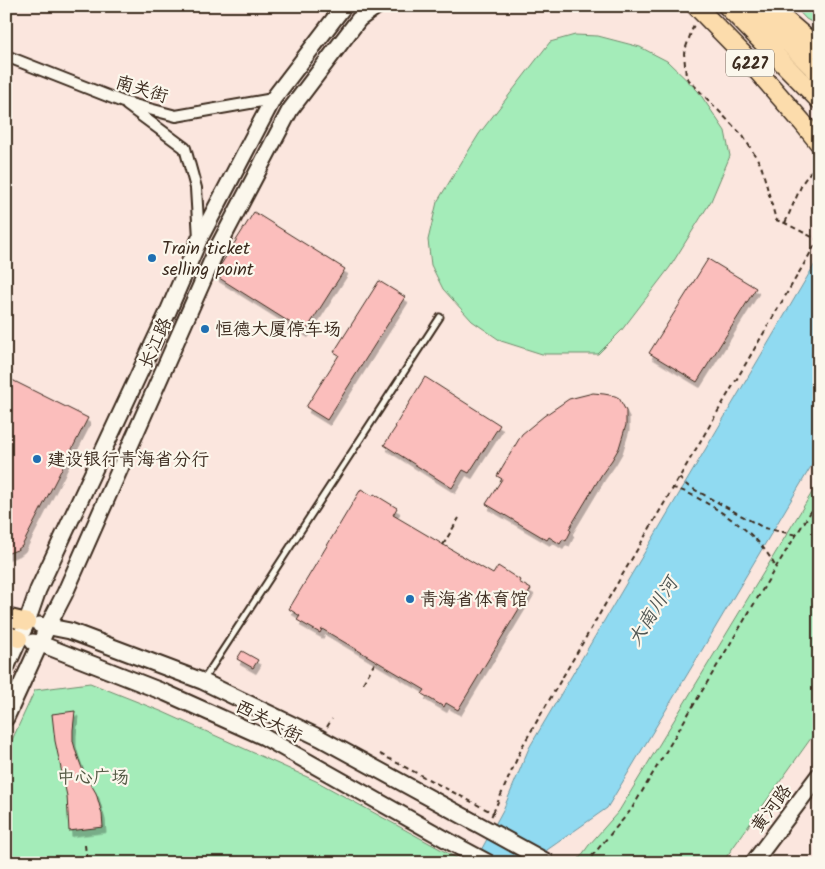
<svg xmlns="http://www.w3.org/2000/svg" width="825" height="869" font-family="Kalam,'LXGW WenKai TC',sans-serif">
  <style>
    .green { fill: #a4ecb9; stroke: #708b6c }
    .water { fill: #90daf1; stroke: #6e949d }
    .building { fill: #fbbebc; stroke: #3b2a1e; filter: url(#shadow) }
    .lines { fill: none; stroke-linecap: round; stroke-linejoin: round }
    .service-casing { stroke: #3b2a1e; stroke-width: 9 }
    .minor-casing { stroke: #3b2a1e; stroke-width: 14 }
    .secondary-casing { stroke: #3b2a1e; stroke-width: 19 }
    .primary-casing { stroke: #3b2a1e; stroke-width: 20 }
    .trunk-casing { stroke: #3b2a1e; stroke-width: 21 }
    .path { stroke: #3b2a1e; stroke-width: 2; stroke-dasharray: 5 4; stroke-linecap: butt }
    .service { stroke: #fbf7ec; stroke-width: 5 }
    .minor { stroke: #fbf7ec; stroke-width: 10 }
    .secondary { stroke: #fbf7ec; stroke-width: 15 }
    .primary { stroke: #fcdcac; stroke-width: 16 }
    .trunk { stroke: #fcdcac; stroke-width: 18 }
    .secondary-bridge-casing { stroke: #3b2a1e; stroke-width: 19; stroke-linecap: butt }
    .secondary-bridge { stroke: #fbf7ec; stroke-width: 15 }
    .poi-dot { fill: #1f6fb2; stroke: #fbf7ec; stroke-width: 2 }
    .labels { text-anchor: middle; stroke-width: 4.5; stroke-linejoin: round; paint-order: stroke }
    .shield { fill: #fbf7ec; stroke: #75685c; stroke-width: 1 }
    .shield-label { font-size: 16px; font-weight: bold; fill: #3b2a1e }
    .street-label { font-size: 18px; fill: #3b2a1e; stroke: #fbf7ec }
    .poi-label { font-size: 18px; fill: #3b2a1e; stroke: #fbf7ec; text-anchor: start }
    .park-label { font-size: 18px; fill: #555a45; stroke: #fbf7ec }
    .water-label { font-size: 19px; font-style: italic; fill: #505653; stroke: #fbf7ec }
  </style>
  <defs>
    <filter id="shadow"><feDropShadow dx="3" dy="5.5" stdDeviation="0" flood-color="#0004"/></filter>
  </defs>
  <rect width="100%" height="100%" fill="#fbe6de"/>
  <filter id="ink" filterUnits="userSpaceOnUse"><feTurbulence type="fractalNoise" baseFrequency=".02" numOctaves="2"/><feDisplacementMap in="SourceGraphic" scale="10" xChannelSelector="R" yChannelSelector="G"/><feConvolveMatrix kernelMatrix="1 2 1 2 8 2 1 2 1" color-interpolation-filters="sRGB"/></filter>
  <g filter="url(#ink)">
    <path class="green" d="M 794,6 L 819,6 L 819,26 L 806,19 Z
      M 575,35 L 598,36 L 640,47 L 667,61 L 698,91 L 725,131 L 730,156 L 711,201 L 670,267 L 621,331 L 598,354 L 542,354 L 501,341 L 472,321 L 443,289 L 431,265 L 428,240 L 437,202 L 479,134 L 550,42 Z
      M 819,481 L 819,727 L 722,863 L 576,863 L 589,845 L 619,811 Z
      M 90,683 L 163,712 L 316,781 L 462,861 L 461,863 L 6,863 L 6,753 L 35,690 Z"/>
    <path class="water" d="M 819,257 L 819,453 L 705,645 L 607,808 L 547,850 L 539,863 L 474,863 L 503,810 L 529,748 Z"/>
    <path class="building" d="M 254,212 L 345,269 L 305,332 L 216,276 L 220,266 Z
      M 708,259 L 756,288 L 697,382 L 649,353 Z
      M 379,281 L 405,297 L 327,420 L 306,407 L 339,355 L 334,352 Z
      M 6,377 L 88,418 L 22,546 L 17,550 L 6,554 Z
      M 425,377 L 500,425 L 469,473 L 463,470 L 452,488 L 384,445 L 396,427 L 395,426 Z
      M 593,393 L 604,394 L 615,396 L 619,398 L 626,411 L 626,425 L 619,448 L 612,460 L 602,474 L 569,529 L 571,531 L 566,541 L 563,539 L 560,544 L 549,537 L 547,540 L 486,504 L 502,479 L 497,476 L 522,434 L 544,416 L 569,399 Z
      M 361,489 L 373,496 L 374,494 L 397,508 L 393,515 L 493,574 L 498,566 L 520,580 L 519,582 L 531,589 L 458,710 L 446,703 L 444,707 L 422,694 L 425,690 L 322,629 L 320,633 L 297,620 L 300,616 L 289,609 Z
      M 242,651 L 258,660 L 253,668 L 237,659 Z
      M 75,711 L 73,730 L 73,741 L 76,752 L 83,771 L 96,793 L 102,814 L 103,827 L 69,831 L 67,796 L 55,741 L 52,714 Z"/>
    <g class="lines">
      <defs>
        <path id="service" d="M 204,679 L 440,317"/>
        <path id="minor" d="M 6,56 L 123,102 L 176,116 L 273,99
          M 127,105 L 185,148 L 196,188 L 199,238"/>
        <path id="secondary" d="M 40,625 L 70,631 L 202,681 L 320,738 L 474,822
          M 33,642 L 41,644 L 166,693 L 264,737 L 461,848
          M 6,668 L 27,622 L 38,590 L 167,314 L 199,240 L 273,99 L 344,6
          M 6,718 L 48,626 L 65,593 L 217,249 L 290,110 L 359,19 L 377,6
          M 753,863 L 819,775"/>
        <path id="primary" d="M 6,617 L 27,622
          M 6,634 L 19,639"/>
        <path id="trunk" d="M 696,6 L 741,52 L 802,122 L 819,143
          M 727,6 L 819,100
          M 752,6 L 819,74
          M 769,6 L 819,49"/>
      </defs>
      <use href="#service" class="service-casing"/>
      <use href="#minor" class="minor-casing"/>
      <use href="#secondary" class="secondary-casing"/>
      <use href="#primary" class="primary-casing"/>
      <use href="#trunk" class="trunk-casing"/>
      <path class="path" d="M 785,223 L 803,182 L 819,160
        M 679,478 L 688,486 L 764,528 L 797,535
        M 672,488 C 689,489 736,521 749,533 C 759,542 769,554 775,566
        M 443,545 L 459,518
        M 363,683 L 376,661
        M 327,727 L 332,719
        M 380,754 L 493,813 L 491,817
        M 493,813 L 523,745 L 818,240 L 785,223 L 776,220 L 761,165 L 743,136 L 686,77 L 684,53 L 694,24
        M 85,845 L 87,863
        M 586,863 L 631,810 L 776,567 L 819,499"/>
      <use href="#service" class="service"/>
      <use href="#minor" class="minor"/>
      <use href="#secondary" class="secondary"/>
      <use href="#primary" class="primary"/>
      <use href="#trunk" class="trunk"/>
      <defs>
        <path id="secondary-bridge" d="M 474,822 L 549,863
          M 461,848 L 489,863"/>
      </defs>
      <use href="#secondary-bridge" class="secondary-bridge-casing"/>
      <use href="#secondary-bridge" class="secondary-bridge"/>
    </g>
  </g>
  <g class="poi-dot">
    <circle cx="152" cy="258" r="5"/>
    <circle cx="205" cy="329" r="5"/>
    <circle cx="37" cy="459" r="5"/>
    <circle cx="410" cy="599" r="5"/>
  </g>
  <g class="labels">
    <rect class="shield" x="726" y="49.5" width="48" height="27" rx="4"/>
    <g class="shield-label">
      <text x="750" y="69">G227</text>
    </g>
    <g class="street-label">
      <text transform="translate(142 89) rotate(17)" y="6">南关街</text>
      <text transform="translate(155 343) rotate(-66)" y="6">长江路</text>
      <text transform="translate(269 721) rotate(27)" y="6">西关大街</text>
      <text transform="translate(771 808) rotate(-53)" y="6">黄河路</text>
    </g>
    <g class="poi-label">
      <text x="162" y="254">Train ticket<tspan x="162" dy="21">selling point</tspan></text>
      <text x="215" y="335">恒德大厦停车场</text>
      <text x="47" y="465">建设银行青海省分行</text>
      <text x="420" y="605">青海省体育馆</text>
    </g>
    <g class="park-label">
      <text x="93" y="783">中心广场</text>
    </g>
    <g class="water-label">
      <text transform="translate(652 611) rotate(-58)" y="7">大南川河</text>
    </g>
  </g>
  <rect width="825" height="869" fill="none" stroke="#fbf7ec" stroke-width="25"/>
  <rect x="12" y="12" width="800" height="844" fill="none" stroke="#3b2a1e" stroke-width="2" filter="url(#ink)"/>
</svg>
